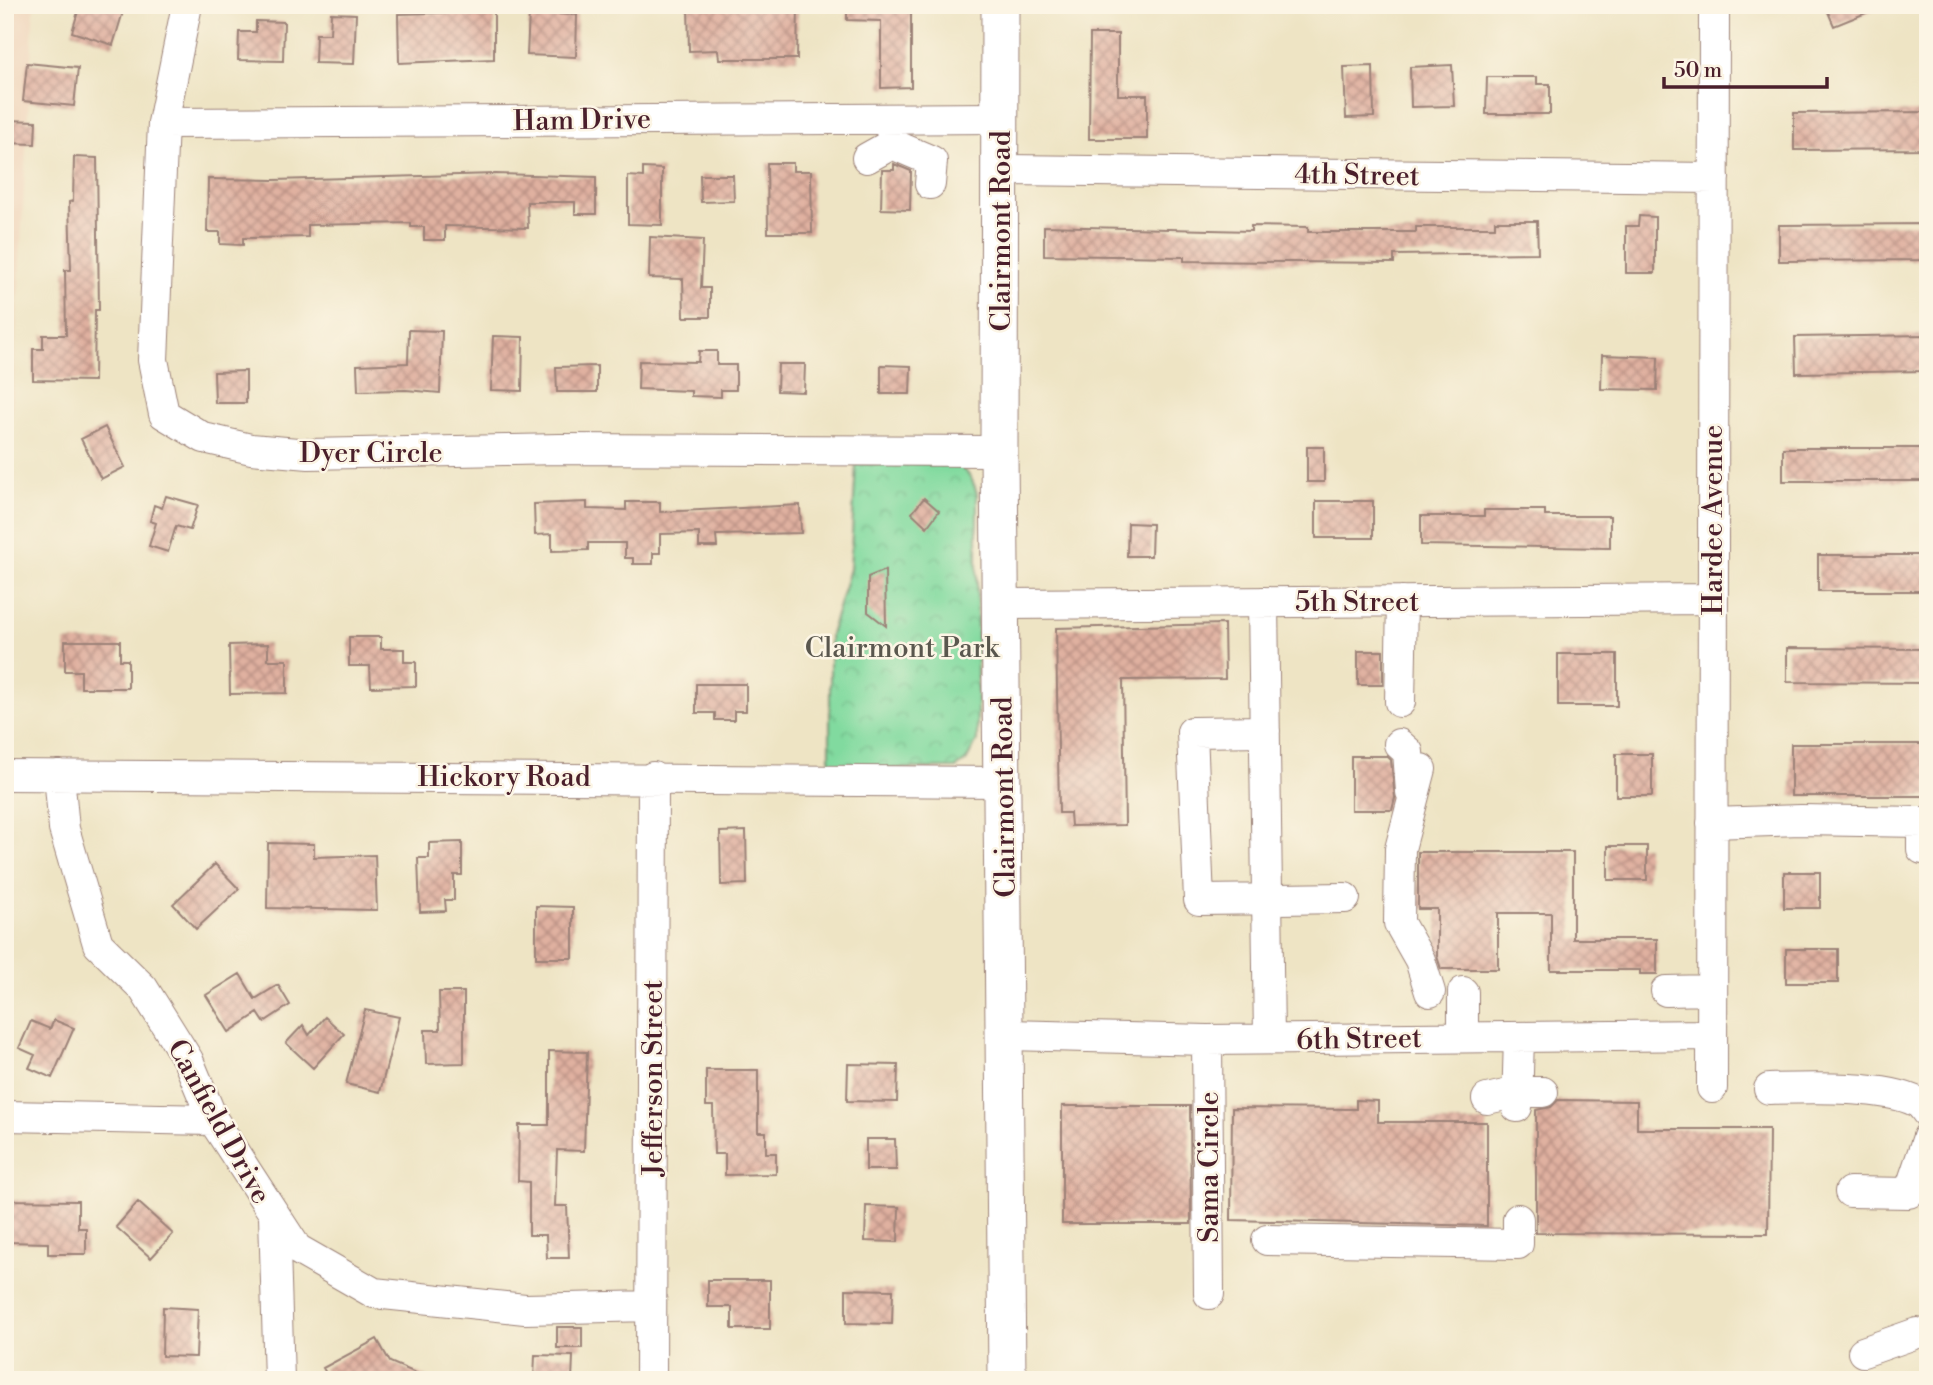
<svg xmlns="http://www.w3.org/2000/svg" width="1933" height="1385" font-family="'Libre Bodoni',serif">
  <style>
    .built { fill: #f0d6bc }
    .park { fill: url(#park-crowns); stroke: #667c65; stroke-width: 2 }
    .building { fill: url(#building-cross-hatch) }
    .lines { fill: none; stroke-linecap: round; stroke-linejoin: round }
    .minor-casing { stroke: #9c8278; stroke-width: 32 }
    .major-casing { stroke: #9c8278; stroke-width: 39 }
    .minor { stroke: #fff; stroke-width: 30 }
    .major { stroke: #fff; stroke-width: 37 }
    .labels { text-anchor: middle; stroke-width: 5; stroke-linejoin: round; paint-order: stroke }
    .street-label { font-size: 28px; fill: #4a1f2b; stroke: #fcf5e5 }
    .park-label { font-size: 28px; fill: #5a574e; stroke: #fcf5e5 }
  </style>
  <defs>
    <pattern id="park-crowns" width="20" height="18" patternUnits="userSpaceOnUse" patternTransform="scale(1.75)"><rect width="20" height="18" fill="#81da9f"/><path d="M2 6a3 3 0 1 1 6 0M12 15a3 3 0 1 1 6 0" fill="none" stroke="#71bb89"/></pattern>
    <pattern id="building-cross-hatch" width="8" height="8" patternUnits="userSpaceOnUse" patternTransform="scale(1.75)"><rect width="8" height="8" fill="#e0b1a0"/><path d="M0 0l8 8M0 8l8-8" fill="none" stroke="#b88f83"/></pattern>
  </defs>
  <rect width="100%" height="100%" fill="#fcf5e5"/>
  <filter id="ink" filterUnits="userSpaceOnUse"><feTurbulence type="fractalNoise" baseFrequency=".0143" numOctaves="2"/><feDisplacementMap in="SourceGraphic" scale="14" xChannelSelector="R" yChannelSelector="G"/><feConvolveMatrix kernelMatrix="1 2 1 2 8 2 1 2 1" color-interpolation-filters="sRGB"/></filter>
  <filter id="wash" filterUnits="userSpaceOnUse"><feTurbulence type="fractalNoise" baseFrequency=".00686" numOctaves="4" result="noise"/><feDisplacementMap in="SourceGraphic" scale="28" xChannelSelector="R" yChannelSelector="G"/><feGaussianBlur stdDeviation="1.57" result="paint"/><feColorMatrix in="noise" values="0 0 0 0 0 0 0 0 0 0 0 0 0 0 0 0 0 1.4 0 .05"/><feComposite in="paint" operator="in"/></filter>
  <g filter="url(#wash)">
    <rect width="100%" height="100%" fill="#eee4c4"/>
    <path class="built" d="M 5,5 L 34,5 L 5,536 Z"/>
    <path class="park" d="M 856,464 C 877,464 944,459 959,467 C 970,473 974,483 977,494 L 977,741 L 966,761 L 956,768 L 830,769 L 830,635 L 850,569 Z"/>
    <g id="blocks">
      <path class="building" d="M 80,5 L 125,5 L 113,45 L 72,32 Z
        M 688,5 L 798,5 L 797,59 L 719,59 L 718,50 L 689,51 Z
        M 847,5 L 911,5 L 911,87 L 881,88 L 881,21 L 847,20 Z
        M 1825,5 L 1883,5 L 1883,6 L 1834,26 Z
        M 467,8 L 494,8 L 494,59 L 399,63 L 398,14 L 467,12 Z
        M 331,13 L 356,14 L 354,64 L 315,63 L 316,34 L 330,34 Z
        M 529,13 L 577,15 L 576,57 L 527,55 Z
        M 256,21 L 284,22 L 283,61 L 238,60 L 239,32 L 256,32 Z
        M 1090,34 L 1118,34 L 1118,95 L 1147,95 L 1147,139 L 1089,139 Z
        M 27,63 L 78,68 L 74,106 L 23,101 Z
        M 1452,65 L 1454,106 L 1411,107 L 1410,67 Z
        M 1373,66 L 1374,117 L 1346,118 L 1344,67 Z
        M 1487,77 L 1537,77 L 1537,84 L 1550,84 L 1550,114 L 1486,114 Z
        M 1928,112 L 1928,149 L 1794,150 L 1794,113 Z
        M 5,120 L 36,121 L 35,144 L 5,143 Z
        M 74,157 L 97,158 L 99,310 L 95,310 L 94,381 L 33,380 L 33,349 L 43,349 L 43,335 L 66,335 L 65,270 L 71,270 L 69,202 L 73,201 Z
        M 767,163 L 793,163 L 793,171 L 811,171 L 812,233 L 768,233 Z
        M 894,164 L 911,171 L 910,210 L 881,209 L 882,170 L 894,170 Z
        M 643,168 L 662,169 L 662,225 L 628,224 L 628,176 L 643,177 Z
        M 496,174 L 596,177 L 596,214 L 575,214 L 575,202 L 527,202 L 528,228 L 445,226 L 445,240 L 424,240 L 424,227 L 411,227 L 411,223 L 308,225 L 308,237 L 243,238 L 243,245 L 220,244 L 220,232 L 207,232 L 208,179 L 274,180 Z
        M 700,175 L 733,175 L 734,201 L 701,202 Z
        M 1639,216 L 1655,217 L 1655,273 L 1626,273 L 1626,226 L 1638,226 Z
        M 1495,221 L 1537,221 L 1538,253 L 1394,255 L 1394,263 L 1184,261 L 1184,257 L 1044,255 L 1044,226 L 1251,231 L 1251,226 L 1308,227 L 1308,232 L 1416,232 L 1416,227 L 1495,227 Z
        M 1928,224 L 1928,260 L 1779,261 L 1779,225 Z
        M 650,237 L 703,240 L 701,288 L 710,288 L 710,317 L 684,317 L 683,279 L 649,278 Z
        M 409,330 L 442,331 L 440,393 L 406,390 L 358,391 L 357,365 L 408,363 Z
        M 1928,335 L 1928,371 L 1796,373 L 1795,337 Z
        M 493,336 L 523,337 L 522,391 L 491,390 Z
        M 699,351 L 717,351 L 717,365 L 736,365 L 736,390 L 721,390 L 721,397 L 691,396 L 691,391 L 638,389 L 639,361 L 698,362 Z
        M 1602,355 L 1658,357 L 1657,390 L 1601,389 Z
        M 778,364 L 805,364 L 804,392 L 777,391 Z
        M 881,365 L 911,366 L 910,394 L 881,394 Z
        M 597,366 L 597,392 L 557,392 L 556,367 Z
        M 246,371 L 246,403 L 215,403 L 214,372 Z
        M 105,427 L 125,467 L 101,479 L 81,439 Z
        M 1307,447 L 1324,447 L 1324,482 L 1307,482 Z
        M 1783,448 L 1928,448 L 1928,481 L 1783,481 Z
        M 166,496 L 198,505 L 190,530 L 176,526 L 168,552 L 149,546 L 156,523 L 150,521 L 154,505 L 162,508 Z
        M 924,498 L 939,511 L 927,527 L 912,513 Z
        M 1316,501 L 1373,501 L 1373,538 L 1316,538 Z
        M 587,502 L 587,509 L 626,510 L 626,502 L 660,502 L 660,512 L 800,505 L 801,533 L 716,535 L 717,547 L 699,547 L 699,533 L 660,534 L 660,553 L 653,553 L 653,564 L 633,564 L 633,558 L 625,558 L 625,543 L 588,543 L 588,550 L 552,551 L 552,534 L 535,535 L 534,504 Z
        M 1484,510 L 1545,510 L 1545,516 L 1610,516 L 1610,548 L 1421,545 L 1421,516 L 1484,516 Z
        M 1128,523 L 1152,524 L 1151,556 L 1127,556 Z
        M 1818,555 L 1928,555 L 1928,591 L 1818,591 Z
        M 885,570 L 886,626 L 868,612 L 868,577 Z
        M 1224,624 L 1225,679 L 1123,680 L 1125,825 L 1071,826 L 1070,813 L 1059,813 L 1056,628 Z
        M 349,637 L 381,637 L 381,649 L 404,649 L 404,662 L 416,662 L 416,686 L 371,687 L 370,666 L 349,666 Z
        M 65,641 L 120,641 L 120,660 L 128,660 L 128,688 L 81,688 L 81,671 L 65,671 Z
        M 268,644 L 268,660 L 287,660 L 287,693 L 230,694 L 229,645 Z
        M 1787,648 L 1928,649 L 1928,683 L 1787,682 Z
        M 1358,651 L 1383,651 L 1383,685 L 1358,685 Z
        M 1558,654 L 1617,654 L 1617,706 L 1558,706 Z
        M 696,684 L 746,684 L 746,711 L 734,711 L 734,720 L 715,720 L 715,713 L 696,713 Z
        M 1791,744 L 1928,744 L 1928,796 L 1791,796 Z
        M 1616,754 L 1652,754 L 1652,796 L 1616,796 Z
        M 1351,756 L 1387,756 L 1391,760 L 1395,798 L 1392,810 L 1351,810 Z
        M 746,831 L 747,884 L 721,885 L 720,832 Z
        M 462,842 L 462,875 L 454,875 L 454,900 L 445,900 L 446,911 L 420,912 L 418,858 L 429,858 L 429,843 Z
        M 268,843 L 314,844 L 314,857 L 375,855 L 377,910 L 267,908 Z
        M 1608,846 L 1647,846 L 1647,880 L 1608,880 Z
        M 1418,852 L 1573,852 L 1573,939 L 1657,939 L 1657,974 L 1640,974 L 1640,970 L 1551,970 L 1551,913 L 1498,913 L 1498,969 L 1441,969 L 1437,956 L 1437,909 L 1418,909 Z
        M 215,864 L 239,889 L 196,929 L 173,904 Z
        M 1784,872 L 1820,872 L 1820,908 L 1784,908 Z
        M 536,906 L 573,907 L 573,958 L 536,958 Z
        M 1786,949 L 1838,949 L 1838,983 L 1786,983 Z
        M 240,974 L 255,999 L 278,985 L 290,1005 L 264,1022 L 258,1013 L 229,1032 L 206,995 Z
        M 439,992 L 464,992 L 464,1063 L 426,1064 L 425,1030 L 440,1030 Z
        M 365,1010 L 399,1017 L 380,1092 L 346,1084 Z
        M 325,1017 L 344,1034 L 313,1068 L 286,1043 L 303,1025 L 309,1035 Z
        M 54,1020 L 74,1028 L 52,1078 L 29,1068 L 35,1055 L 19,1048 L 31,1021 L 50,1029 Z
        M 549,1051 L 587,1052 L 584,1151 L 557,1150 L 555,1206 L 567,1206 L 569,1258 L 547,1258 L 546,1235 L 529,1235 L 529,1182 L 518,1181 L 519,1125 L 549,1125 Z
        M 848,1064 L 898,1065 L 897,1102 L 847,1101 Z
        M 706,1070 L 758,1070 L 758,1132 L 766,1132 L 766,1153 L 776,1153 L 776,1174 L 725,1175 L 725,1154 L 714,1154 L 713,1106 L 706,1106 Z
        M 1356,1100 L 1378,1101 L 1378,1122 L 1487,1122 L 1487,1226 L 1231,1220 L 1232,1108 L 1356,1109 Z
        M 1558,1100 L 1637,1101 L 1637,1129 L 1769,1129 L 1768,1234 L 1536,1233 L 1536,1110 L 1551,1107 Z
        M 1062,1106 L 1190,1106 L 1191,1224 L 1062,1224 Z
        M 866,1139 L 895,1139 L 896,1170 L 866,1170 Z
        M 5,1200 L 78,1201 L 78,1228 L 86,1228 L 86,1254 L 48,1254 L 48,1243 L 5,1242 Z
        M 138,1202 L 173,1234 L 151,1258 L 116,1227 Z
        M 866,1206 L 899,1207 L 898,1242 L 865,1241 Z
        M 708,1280 L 770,1280 L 770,1329 L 732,1329 L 732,1307 L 708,1307 Z
        M 846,1289 L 893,1290 L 892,1324 L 846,1323 Z
        M 163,1307 L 198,1309 L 196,1357 L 162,1356 Z
        M 557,1327 L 582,1327 L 582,1348 L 557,1348 Z
        M 377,1339 L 390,1362 L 432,1380 L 330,1380 L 323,1368 Z
        M 535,1355 L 573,1356 L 572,1380 L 534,1380 Z"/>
    </g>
  </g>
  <g filter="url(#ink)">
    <use href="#blocks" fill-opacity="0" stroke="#9c8278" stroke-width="2"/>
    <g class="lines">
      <defs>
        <path id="minor" d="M 187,5 L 163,123 L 153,360 L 164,414 L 204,438 L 251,449 L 309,454 L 560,449 L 999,451
          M 163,123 L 1001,118
          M 892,144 L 932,161 L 930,184
          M 867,158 L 892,144 L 891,125
          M 1001,170 L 1714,178
          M 1263,602 L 1269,1039
          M 1001,604 L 1712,599
          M 1400,702 L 1402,601
          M 1265,731 L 1192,732 L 1199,900 L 1345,898
          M 1399,744 L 1408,752 L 1411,792
          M 1421,769 L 1400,849 L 1399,923 L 1420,960 L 1430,992
          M 5,775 L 1002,782
          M 59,775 L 64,829 L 98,944 L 143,988 L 188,1060 L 213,1120 L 297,1249 L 374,1293 L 525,1309 L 651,1306
          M 1712,823 L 1801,820 L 1922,822 L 1922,849
          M 1666,991 L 1711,990
          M 1463,992 L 1463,1037
          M 1006,1035 L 1207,1040 L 1711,1035
          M 1207,1040 L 1209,1294
          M 1712,1088 L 1714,5
          M 1769,1089 C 1806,1088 1886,1085 1917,1102 C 1921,1104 1925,1110 1928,1114
          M 1487,1099 L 1518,1092 L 1543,1092
          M 1517,1107 L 1519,1037
          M 5,1116 L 213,1120
          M 1850,1192 L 1909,1193 L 1928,1137
          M 274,1216 L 279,1380
          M 1267,1240 L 1518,1244 L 1518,1219
          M 1863,1352 L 1917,1333
          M 651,1380 L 653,777"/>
        <path id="major" d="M 1000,5 L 999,451 L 1007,1380"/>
      </defs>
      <use href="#minor" class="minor-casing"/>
      <use href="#major" class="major-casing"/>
      <use href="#minor" class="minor"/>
      <use href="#major" class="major"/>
    </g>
  </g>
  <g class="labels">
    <g class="street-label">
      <text transform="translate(582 119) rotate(-1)" y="10">Ham Drive</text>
      <text transform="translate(1357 174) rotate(1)" y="10">4th Street</text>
      <text transform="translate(1000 231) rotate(-90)" y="10">Clairmont Road</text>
      <text x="371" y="462">Dyer Circle</text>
      <text transform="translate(1712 520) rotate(-90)" y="10">Hardee Avenue</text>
      <text x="1357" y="611">5th Street</text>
      <text x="504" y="786">Hickory Road</text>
      <text transform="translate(1003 797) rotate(-91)" y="10">Clairmont Road</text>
      <text transform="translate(1359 1038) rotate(-1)" y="10">6th Street</text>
      <text transform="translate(652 1078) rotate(-90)" y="10">Jefferson Street</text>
      <text transform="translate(220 1121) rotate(61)" y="10">Canfield Drive</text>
      <text transform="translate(1208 1167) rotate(-90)" y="10">Sama Circle</text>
    </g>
    <g class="park-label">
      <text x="902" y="657">Clairmont Park</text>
    </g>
  </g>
  <rect width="1933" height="1385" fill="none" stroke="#fcf5e5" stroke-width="28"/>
  <path d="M1664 77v10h163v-10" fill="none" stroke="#4a1f2b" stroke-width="3.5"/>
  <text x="1674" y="77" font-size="21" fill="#4a1f2b" stroke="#fcf5e5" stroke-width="5" paint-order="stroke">50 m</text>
</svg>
